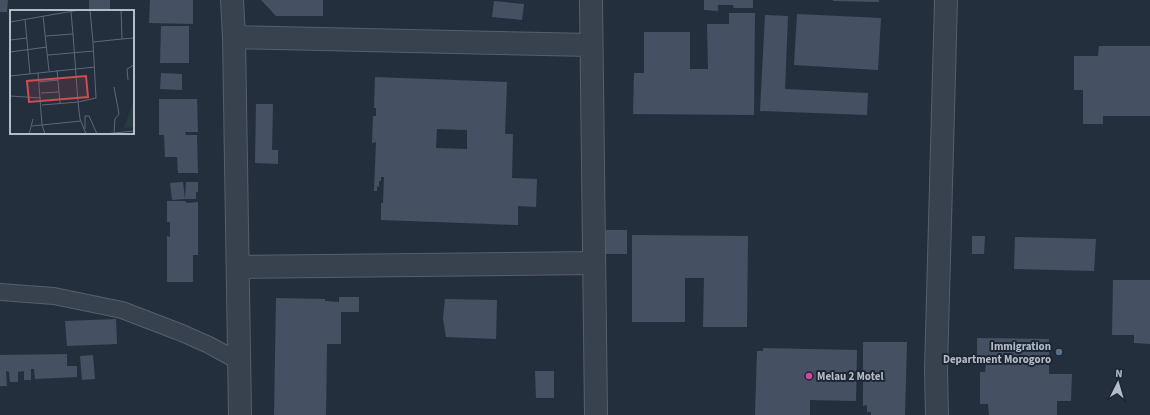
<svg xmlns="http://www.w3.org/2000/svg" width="1150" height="415" font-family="'Source Sans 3',sans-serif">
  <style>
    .building { fill: #455162; fill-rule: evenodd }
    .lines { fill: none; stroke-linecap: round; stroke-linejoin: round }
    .lane-casing { stroke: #565f6c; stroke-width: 18 }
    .street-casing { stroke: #565f6c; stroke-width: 24 }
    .lane { stroke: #38414e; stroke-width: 16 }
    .street { stroke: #38414e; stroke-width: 22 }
    .service-dot { fill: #5c6f8a; stroke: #1d2633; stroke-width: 1.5 }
    .hotel-dot { fill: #d1479c; stroke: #1d2633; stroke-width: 1.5 }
    .labels { text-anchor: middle; stroke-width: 4; stroke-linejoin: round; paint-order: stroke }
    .poi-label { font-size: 11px; font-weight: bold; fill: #b4bcc9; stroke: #1d2633; text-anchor: end }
    .inset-road { fill: none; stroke: #5e6776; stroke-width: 1 }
    .view { fill: #ce4d50; fill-opacity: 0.15; stroke: #ce4d50; stroke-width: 2 }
    .inset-edge { fill: none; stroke: #b4bcc9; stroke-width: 2 }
  </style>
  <rect width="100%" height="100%" fill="#242f3e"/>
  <path class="building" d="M 0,0 L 8,0 L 7,12 L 0,12 Z
    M 89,0 L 110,0 L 110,11 L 89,11 Z
    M 150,0 L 193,0 L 193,24 L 149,23 Z
    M 261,0 L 323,0 L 323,16 L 276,16 Z
    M 704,0 L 753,0 L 753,8 L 734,8 L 733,5 L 718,5 L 718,11 L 704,10 Z
    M 833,0 L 879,0 L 879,2 L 833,1 Z
    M 494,1 L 524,4 L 522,20 L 492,17 Z
    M 729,13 L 755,13 L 754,115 L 633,114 L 634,73 L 644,73 L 644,32 L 690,32 L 690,69 L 708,69 L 707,24 L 729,24 Z
    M 797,14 L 881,18 L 878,70 L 794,65 Z
    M 765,15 L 788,16 L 785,89 L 868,93 L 867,115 L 760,111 Z
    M 161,26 L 189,26 L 189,63 L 160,63 Z
    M 1099,46 L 1150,46 L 1150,116 L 1103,116 L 1103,124 L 1083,124 L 1083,90 L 1074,90 L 1074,56 L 1098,56 Z
    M 161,73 L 182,74 L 182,90 L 160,89 Z
    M 375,77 L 507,82 L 505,134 L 513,134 L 512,178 L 537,179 L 536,207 L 518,206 L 518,225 L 381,220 L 381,203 L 383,203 L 384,177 L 381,177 L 381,181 L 379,181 L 379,187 L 377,186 L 377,191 L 374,191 L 376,142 L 372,143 L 373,116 L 376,116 L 376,108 L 374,108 ZM 437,129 L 467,130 L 467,149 L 436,148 Z
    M 159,99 L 197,99 L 198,132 L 185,132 L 186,135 L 197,135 L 198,173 L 178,173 L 177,157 L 165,157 L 164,135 L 159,135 Z
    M 256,104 L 273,104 L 272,150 L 278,150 L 278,164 L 255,163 Z
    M 183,182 L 185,199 L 172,200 L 170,183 Z
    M 186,182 L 198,182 L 198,192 L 196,192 L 196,199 L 185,199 Z
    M 167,201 L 185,201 L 187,203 L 198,202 L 198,255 L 193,255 L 193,282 L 167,282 L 167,236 L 170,237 L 170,222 L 167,222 Z
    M 606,230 L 627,230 L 627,254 L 606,254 Z
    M 632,235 L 748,236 L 747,327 L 703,327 L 704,278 L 685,278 L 685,322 L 632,322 Z
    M 972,236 L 985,236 L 984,254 L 972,254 Z
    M 1015,237 L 1096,239 L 1094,271 L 1014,269 Z
    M 1113,280 L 1150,280 L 1150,344 L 1134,343 L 1134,335 L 1112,335 Z
    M 339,297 L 359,297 L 359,312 L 341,312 L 341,344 L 327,344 L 326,415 L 274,415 L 276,298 L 325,299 L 325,301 L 339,302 Z
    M 445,299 L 497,300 L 496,339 L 446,337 L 443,319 Z
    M 116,319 L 117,344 L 67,346 L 65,321 Z
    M 977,338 L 1049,339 L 1049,374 L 1072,374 L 1071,401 L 1057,401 L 1057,415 L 989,415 L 988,404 L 980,404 L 980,372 L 985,372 L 986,362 L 977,363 Z
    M 863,342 L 907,342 L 905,415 L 871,415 L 871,412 L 867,412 L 867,405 L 863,406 Z
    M 763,348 L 857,350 L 856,401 L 810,400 L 810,415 L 755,415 L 757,351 L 763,351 Z
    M 67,354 L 67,366 L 77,366 L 77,377 L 35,379 L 34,369 L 31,369 L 31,380 L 24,380 L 24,371 L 18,372 L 18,382 L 10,382 L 9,372 L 6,371 L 7,386 L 0,386 L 0,355 Z
    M 93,355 L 95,379 L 82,380 L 80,356 Z
    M 535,371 L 554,371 L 554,398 L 536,398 Z"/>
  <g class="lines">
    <defs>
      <path id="lane" d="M 0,292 L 54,296 L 122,310 L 182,333 L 209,345 L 240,362"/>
      <path id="street" d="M 232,0 L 234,37 L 240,415
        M 591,0 L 596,415
        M 234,37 L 591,45
        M 238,267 L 594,263
        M 937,415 L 936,370 L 946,0"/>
    </defs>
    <use href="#lane" class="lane-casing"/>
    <use href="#street" class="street-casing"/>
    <use href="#lane" class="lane"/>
    <use href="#street" class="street"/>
  </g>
  <circle class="service-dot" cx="1059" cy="352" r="4"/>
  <circle class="hotel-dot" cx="809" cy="376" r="4"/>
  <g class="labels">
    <g class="poi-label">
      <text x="1051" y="350">Immigration<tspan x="1051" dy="13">Department Morogoro</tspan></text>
      <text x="817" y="380" text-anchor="start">Melau 2 Motel</text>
    </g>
  </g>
  <g transform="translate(10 10)">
    <rect width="124" height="124" fill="#242f3e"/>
    <path d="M 124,90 L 124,117 L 114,118 Z" fill="#263c3f"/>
    <path class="inset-road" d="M 80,0 L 83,32M 61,2 L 63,24M 33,6 L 39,61M 15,9 L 20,64M 0,12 L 69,0M 112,29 L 124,28M 0,30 L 17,28M 0,42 L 37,37M 38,45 L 84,41M 47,60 L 50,93M 28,63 L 32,115 L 35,124M 0,66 L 85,57M 118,70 L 117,59 L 124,55M 29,72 L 48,70M 104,77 L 109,104 L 105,109 L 104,123M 31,83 L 49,82M 0,86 L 31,88M 32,95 L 68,92 L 63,24 L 36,26M 22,116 L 71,111M 75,119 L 75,106 L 79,106 L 87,124M 19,124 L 23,109M 76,124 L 70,109 L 68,92 L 86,88 L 83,32 L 112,29 L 111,0M 94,124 L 124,121"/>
    <path class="view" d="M 76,66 L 78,87 L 19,92 L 17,71 Z"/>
    <rect width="124" height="124" class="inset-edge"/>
  </g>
  <g transform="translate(1118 383) rotate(5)" stroke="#1d2633" stroke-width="3" paint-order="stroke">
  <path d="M0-3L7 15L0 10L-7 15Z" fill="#b4bcc9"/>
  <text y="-6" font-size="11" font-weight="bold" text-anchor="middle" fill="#b4bcc9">N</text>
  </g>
</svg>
